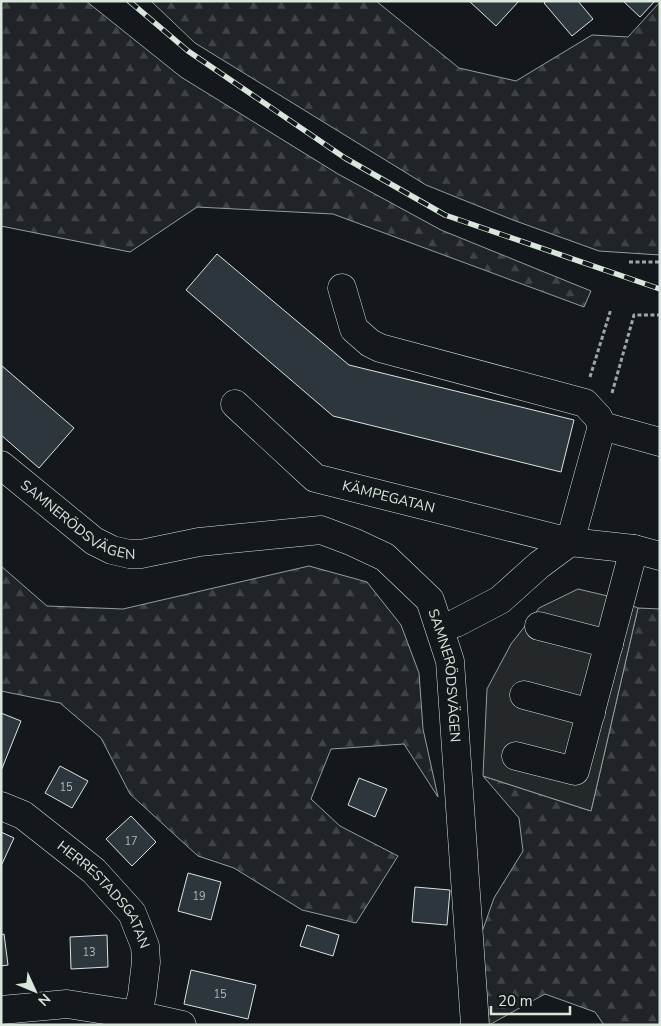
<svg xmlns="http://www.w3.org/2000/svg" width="661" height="1026" font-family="'Nunito Sans',sans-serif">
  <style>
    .forest { fill: url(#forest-firs); stroke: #939e99 }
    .parking { fill: #24282b; stroke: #939e99 }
    .building { fill: #2c363c; stroke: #d8e6dc }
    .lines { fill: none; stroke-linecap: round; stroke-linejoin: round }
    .minor-casing { stroke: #d8e6dc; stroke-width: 29 }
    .path { stroke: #9da8a2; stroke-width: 3; stroke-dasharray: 4 2.5; stroke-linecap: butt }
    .minor { stroke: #14181c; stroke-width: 28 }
    .rail-casing { stroke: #d8e6dc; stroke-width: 5.5 }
    .rail { stroke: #14181c; stroke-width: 4; stroke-dasharray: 11; stroke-linecap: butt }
    .labels { text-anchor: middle; stroke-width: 4; stroke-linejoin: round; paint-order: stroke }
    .number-label { font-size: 11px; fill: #adbab4 }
    .street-label { font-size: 14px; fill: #d8e6dc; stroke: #14181c }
  </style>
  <defs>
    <pattern id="forest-firs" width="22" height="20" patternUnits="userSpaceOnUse" patternTransform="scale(1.25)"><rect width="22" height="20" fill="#202428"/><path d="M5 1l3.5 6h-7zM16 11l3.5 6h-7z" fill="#404447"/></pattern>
  </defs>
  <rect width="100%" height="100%" fill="#14181c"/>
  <path class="forest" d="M 1,1 L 86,1 L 181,77 L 338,174 L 441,230 L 591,291 L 584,307 L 333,214 L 197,207 L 130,252 L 1,226 Z
    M 151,1 L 376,1 L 459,68 L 516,81 L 592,35 L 628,37 L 660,2 L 660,255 L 599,251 L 513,220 L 426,185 L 195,43 Z
    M 1,566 L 47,606 L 123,609 L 309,566 L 367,582 L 401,625 L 419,673 L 423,729 L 438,797 L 404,744 L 331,749 L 311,799 L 340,826 L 398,856 L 356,923 L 302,910 L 234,868 L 198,856 L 130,794 L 101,738 L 60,703 L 1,691 Z
    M 638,608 L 660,609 L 660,1025 L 604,1025 L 595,1012 L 545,994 L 489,1025 L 482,932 L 494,898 L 523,851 L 519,818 L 483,776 L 591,811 Z"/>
  <path class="parking" d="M 578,589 L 612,597 L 638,608 L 591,811 L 483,776 L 487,689 L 511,644 L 539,608 Z"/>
  <path class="building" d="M 469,1 L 519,1 L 496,26 Z
    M 546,1 L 578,1 L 593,19 L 572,36 L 544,3 Z
    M 623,1 L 655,1 L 640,17 Z
    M 217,254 L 349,365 L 574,420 L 561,472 L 333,416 L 186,290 Z
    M 1,365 L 74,428 L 39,468 L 1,435 Z
    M 1,713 L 21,721 L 1,771 Z
    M 60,766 L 88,781 L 72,808 L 45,793 Z
    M 359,778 L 387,789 L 375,817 L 348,805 Z
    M 131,816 L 156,842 L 132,866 L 106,839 Z
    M 1,832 L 14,838 L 1,866 Z
    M 188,873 L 221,882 L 211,920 L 178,911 Z
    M 415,887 L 450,890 L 447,925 L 412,922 Z
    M 307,925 L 339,935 L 333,956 L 300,946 Z
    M 4,934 L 8,965 L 1,966 L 1,935 Z
    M 107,935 L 108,967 L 71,969 L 70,937 Z
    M 191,970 L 256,985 L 248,1019 L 184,1004 Z"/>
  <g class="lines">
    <defs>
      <g id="minor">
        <path d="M 342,288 L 354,329 L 370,343 L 380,348 L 585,403 L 598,417 L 602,426"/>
        <path id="s1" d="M 235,404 L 315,478 L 570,542 L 602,426 L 660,442"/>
        <path id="s2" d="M 1,465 L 94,541 L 112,550 L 129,554 L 141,554 L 199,542 L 321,530 L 353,542 L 385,557 L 430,600 L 450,661 L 475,1025"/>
        <path d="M 539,626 L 609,644"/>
        <path d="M 440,628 L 456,623 L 500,600 L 539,565 L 570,542 L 634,549 L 660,556"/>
        <path d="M 524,695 L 591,713"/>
        <path d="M 516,756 L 575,771 L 634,549"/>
        <path id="s3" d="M 1,806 L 23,815 L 94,871 L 132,913 L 145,946 L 146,962 L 142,995 L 137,1015"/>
        <path d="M 1,1010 L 67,1004 L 137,1015 L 182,1025"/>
      </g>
    </defs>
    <use href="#minor" class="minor-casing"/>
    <path class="path" d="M 629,262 L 660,262
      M 590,377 L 611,309
      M 612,393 L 634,315 L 660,315"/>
    <use href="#minor" class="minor"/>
    <defs>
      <path id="rail" d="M 129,1 L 188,51 L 345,158 L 445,215 L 660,289"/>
    </defs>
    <use href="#rail" class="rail-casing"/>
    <use href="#rail" class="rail"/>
  </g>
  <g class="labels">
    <g class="number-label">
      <text x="66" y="791">15</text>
      <text x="131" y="845">17</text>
      <text x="199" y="900">19</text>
      <text x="89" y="956">13</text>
      <text x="220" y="998">15</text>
    </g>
    <g class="street-label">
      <text dy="5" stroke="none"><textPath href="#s1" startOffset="185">KÄMPEGATAN</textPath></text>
      <text dy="5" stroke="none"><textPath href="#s2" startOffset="96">SAMNERÖDSVÄGEN</textPath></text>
      <text dy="5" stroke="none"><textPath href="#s2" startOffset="561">SAMNERÖDSVÄGEN</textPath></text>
      <text dy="5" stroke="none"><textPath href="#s3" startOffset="139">HERRESTADSGATAN</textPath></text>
    </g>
  </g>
  <rect width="661" height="1026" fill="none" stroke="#d8e6dc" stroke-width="5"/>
  <g transform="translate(35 991) rotate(134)" stroke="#14181c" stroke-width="4" paint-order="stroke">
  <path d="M0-4L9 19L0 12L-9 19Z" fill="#d8e6dc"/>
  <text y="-8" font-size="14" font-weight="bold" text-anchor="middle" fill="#d8e6dc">N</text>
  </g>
  <path d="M491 1006v8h79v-8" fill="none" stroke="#d8e6dc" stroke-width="2.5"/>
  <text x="498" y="1006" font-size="15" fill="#d8e6dc" stroke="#14181c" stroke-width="4" paint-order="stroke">20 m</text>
</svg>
